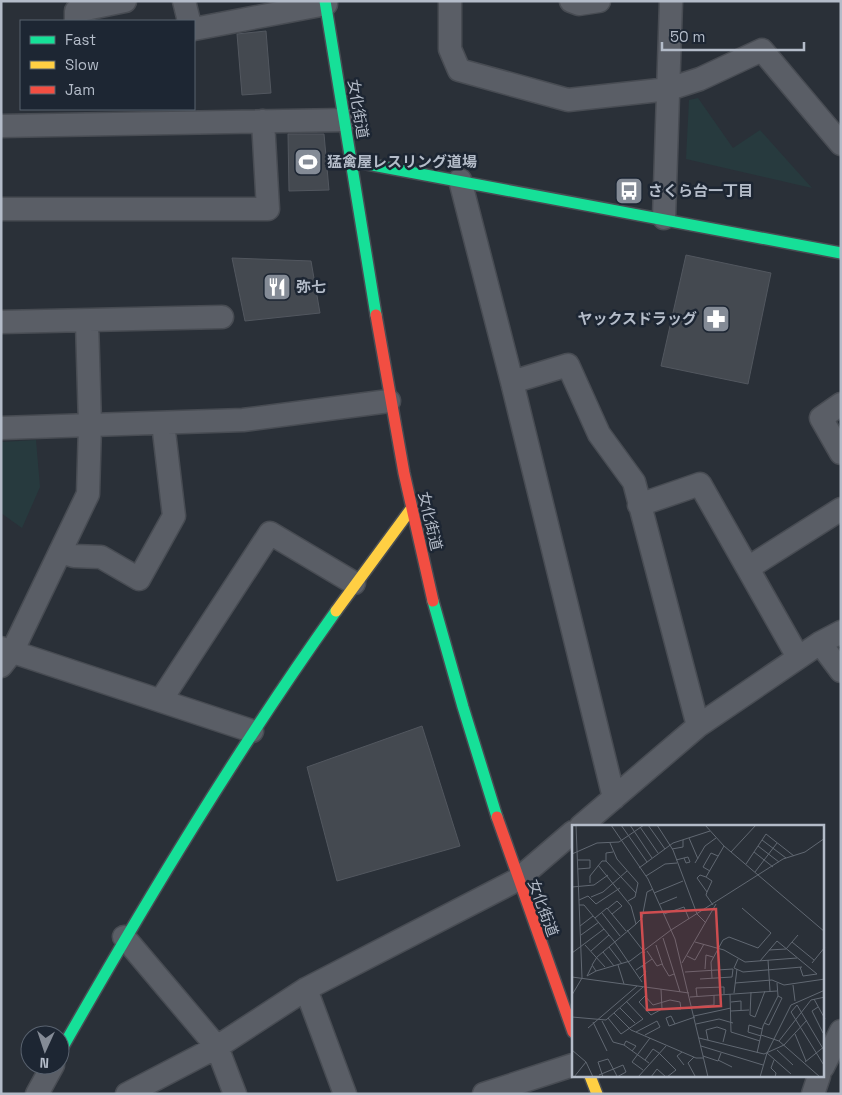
<svg xmlns="http://www.w3.org/2000/svg" width="842" height="1095" font-family="'Space Grotesk','Noto Sans JP',sans-serif">
  <style>
    .green { fill: #273a3e }
    .building { fill: #444950; stroke: #52575f }
    .lines { fill: none; stroke-linecap: round; stroke-linejoin: round }
    .street-casing { stroke: #484c53; stroke-width: 25 }
    .fast-casing { stroke: #484c53; stroke-width: 14 }
    .slow-casing { stroke: #484c53; stroke-width: 14 }
    .jam-casing { stroke: #484c53; stroke-width: 14 }
    .street { stroke: #5a5e66; stroke-width: 22 }
    .fast { stroke: #16e098; stroke-width: 11 }
    .slow { stroke: #ffcf43; stroke-width: 11 }
    .jam { stroke: #f24e42; stroke-width: 11 }
    .labels { text-anchor: middle; stroke-width: 5; stroke-linejoin: round; paint-order: stroke }
    .street-label { font-size: 15px; fill: #b4bcc9; stroke: #1d2633 }
    .poi-label { font-size: 15px; font-weight: bold; fill: #b4bcc9; stroke: #1d2633; text-anchor: start }
    .inset-road { fill: none; stroke: #616872; stroke-width: 1 }
    .view { fill: #ce4d50; fill-opacity: 0.15; stroke: #ce4d50; stroke-width: 2.5 }
    .inset-edge { fill: none; stroke: #b4bcc9; stroke-width: 2.5 }
  </style>
  <rect width="100%" height="100%" fill="#2a3038"/>
  <path class="green" d="M 698,98 L 733,148 L 760,130 L 812,188 L 686,159 L 689,100 Z
    M 36,440 L 40,487 L 22,528 L 1,513 L 1,442 Z"/>
  <path class="building" d="M 266,31 L 271,93 L 242,95 L 237,34 Z
    M 288,134 L 324,134 L 329,190 L 289,191 Z
    M 686,255 L 771,273 L 748,384 L 661,366 Z
    M 232,258 L 311,261 L 320,313 L 245,321 Z
    M 422,726 L 460,846 L 337,881 L 307,767 Z"/>
  <g class="lines">
    <defs>
      <path id="street" d="M 184,1 L 189,21
        M 450,1 L 450,49 L 459,70 L 568,100 L 669,89 L 700,79 L 762,50 L 841,144
        M 571,1 L 579,4 L 599,1
        M 76,21 L 76,11 L 125,1
        M 194,29 L 326,4
        M 1,126 L 345,120
        M 460,180 L 512,382 L 614,798
        M 1,209 L 268,209 L 263,121
        M 664,218 L 671,1
        M 1,322 L 222,317
        M 512,382 L 568,365 L 599,434 L 634,482 L 698,726
        M 841,404 L 821,418 L 841,453
        M 1,428 L 243,420 L 389,401
        M 639,505 L 700,484 L 798,657
        M 60,552 L 74,556 L 101,557 L 139,579 L 174,516 L 163,423
        M 748,568 L 841,509
        M 820,643 L 841,671
        M 1,648 L 252,731
        M 1,666 L 12,652 L 88,494 L 90,425 L 87,322
        M 161,700 L 270,533 L 354,583
        M 581,826 L 698,726 L 820,643 L 841,632
        M 124,937 L 217,1047 L 235,1094
        M 306,989 L 345,1094
        M 823,1067 L 841,1031
        M 37,1094 L 53,1065
        M 127,1094 L 217,1047 L 306,989 L 517,880 L 573,832
        M 484,1094 L 573,1065
        M 813,1094 L 819,1076"/>
      <path id="fast" d="M 325,1 L 376,315
        M 351,161 L 841,253
        M 433,601 L 463,707 L 497,817
        M 60,1052 C 146,901 235,753 336,611"/>
      <path id="slow" d="M 336,611 L 411,509
        M 590,1076 L 597,1094"/>
      <path id="jam" d="M 376,315 L 404,473 L 433,601
        M 497,817 L 573,1032"/>
    </defs>
    <use href="#street" class="street-casing"/>
    <use href="#fast" class="fast-casing"/>
    <use href="#slow" class="slow-casing"/>
    <use href="#jam" class="jam-casing"/>
    <use href="#street" class="street"/>
    <use href="#fast" class="fast"/>
    <use href="#slow" class="slow"/>
    <use href="#jam" class="jam"/>
  </g>
  <defs>
    <symbol id="stadium-square" viewBox="-11 -11 22 22"><rect x="-9" y="-9" width="18" height="18" rx="4" fill="#848b96" stroke="#1d2633"/><path d="M0-5a6.5 5 0 1 0 0 10a6.5 5 0 1 0 0-10ZM-3.5-1.8h7v3.6h-7Z" fill="#fff"/></symbol>
    <symbol id="bus-square" viewBox="-11 -11 22 22"><rect x="-9" y="-9" width="18" height="18" rx="4" fill="#848b96" stroke="#1d2633"/><path d="M-5-6H5V4H4V6H2V4H-2V6H-4V4H-5ZM-3.5-4V0h7V-4ZM-3.5 1.2v1.5H-2V1.2ZM2 1.2v1.5H3.5V1.2Z" fill="#fff"/></symbol>
    <symbol id="restaurant-square" viewBox="-11 -11 22 22"><rect x="-9" y="-9" width="18" height="18" rx="4" fill="#848b96" stroke="#1d2633"/><path d="M-5-6h1v4h1v-4h1v4h1v-4h1v5L-1.5 .5V6h-2V.5L-5-1ZM5-6V6H3V1.5H1.5Q1.5-4 5-6Z" fill="#fff"/></symbol>
    <symbol id="pharmacy-square" viewBox="-11 -11 22 22"><rect x="-9" y="-9" width="18" height="18" rx="4" fill="#848b96" stroke="#1d2633"/><path d="M-2-6h4v4h4v4h-4v4h-4v-4h-4v-4h4Z" fill="#fff"/></symbol>
  </defs>
  <g fill-rule="evenodd">
    <use href="#stadium-square" x="292" y="146" width="32" height="32"/>
    <use href="#bus-square" x="613" y="175" width="32" height="32"/>
    <use href="#restaurant-square" x="261" y="271" width="32" height="32"/>
    <use href="#pharmacy-square" x="700" y="303" width="32" height="32"/>
  </g>
  <g class="labels">
    <g class="street-label">
      <text transform="translate(358 109) rotate(81)" y="5">女化街道</text>
      <text transform="translate(430 521) rotate(77)" y="5">女化街道</text>
      <text transform="translate(543 908) rotate(70)" y="5">女化街道</text>
    </g>
    <g class="poi-label">
      <text x="327" y="167">猛禽屋レスリング道場</text>
      <text x="648" y="196">さくら台一丁目</text>
      <text x="296" y="292">弥七</text>
      <text x="697" y="324" text-anchor="end">ヤックスドラッグ</text>
    </g>
  </g>
  <g transform="translate(572 825)">
    <rect width="252" height="252" fill="#2a3038"/>
    <path class="inset-road" d="M 4,0 L 10,153M 39,0 L 76,54 L 103,114 L 136,252M 49,0 L 75,37M 58,0 L 80,33M 76,0 L 93,24M 85,0 L 101,25 L 125,89 L 134,98M 133,0 L 152,21 L 253,107M 68,2 L 86,28M 117,13 L 126,34M 190,15 L 214,33M 38,18 L 45,34 L 66,58 L 63,72 L 56,76M 186,21 L 207,37M 100,24 L 111,22 L 111,15M 159,27 L 184,0M 182,27 L 201,42M 0,29 L 25,18 L 47,17 L 72,0M 6,35 L 18,35 L 18,43 L 6,44M 104,35 L 116,32 L 118,37 L 114,38 L 112,33M 34,36 L 64,68M 123,38 L 133,21 L 144,13M 174,39 L 194,9 L 222,31M 26,40 L 59,81 L 64,99 L 25,132 L 20,140 L 24,146 L 58,136 L 99,105 L 211,34 L 233,27 L 253,13M 67,43 L 101,18 L 138,6M 138,46 L 131,42 L 139,28 L 146,31M 183,47 L 205,18M 74,51 L 93,39 L 105,38M 134,52 L 128,50 L 125,53 L 135,67 L 140,56 L 134,52 L 152,21M 18,58 L 18,51 L 30,36 L 34,36 L 34,28 L 41,27M 0,62 L 22,60 L 36,50M 135,67 L 134,70 L 141,80M 82,68 L 111,56M 19,72 L 31,67 L 55,46M 7,75 L 16,71 L 24,79 L 48,63M 88,79 L 105,72M 7,80 L 12,80 L 42,116 L 70,157M 35,84 L 45,76 L 50,81 L 40,89M 30,88 L 48,111M 92,89 L 112,82 L 117,94M 23,93 L 35,83 L 54,106M 64,99 L 70,93 L 75,67 L 81,64M 8,101 L 21,91M 55,105 L 73,128M 9,110 L 27,97M 91,113 L 108,167M 123,117 L 152,125 L 173,137 L 225,133M 220,117 L 242,135M 13,120 L 33,142M 84,120 L 91,141 L 97,151 L 102,149M 37,122 L 50,139M 197,125 L 214,124 L 226,110M 19,126 L 37,110M 75,126 L 85,141 L 90,139M 31,127 L 42,141M 0,128 L 32,104M 115,131 L 123,135 L 132,119M 166,134 L 162,143 L 171,147 L 230,142M 196,135 L 198,166M 188,136 L 205,116 L 245,149 L 231,151 L 228,142M 110,138 L 144,79M 240,138 L 253,122M 46,140 L 52,159M 20,141 L 15,151 L 24,146M 133,144 L 134,130 L 141,132M 64,145 L 80,134M 113,147 L 161,144 L 160,152 L 128,154M 0,152 L 117,168M 68,153 L 74,147 L 70,141M 140,153 L 139,137 L 151,115 L 157,112 L 186,123 L 199,108 L 170,83M 163,158 L 200,155 L 212,160 L 253,154M 221,160 L 223,176M 89,164 L 90,184M 179,167 L 178,190 L 183,192 L 193,166M 162,168 L 165,144M 158,169 L 159,207 L 188,216M 0,170 L 10,153M 73,171 L 81,180 L 98,175 L 108,177 L 109,184 L 90,184 L 79,190 L 67,177 ZM 125,171 L 124,163 L 152,162 L 152,169M 118,172 L 205,166M 242,174 L 253,194M 159,177 L 169,176 L 169,185M 120,182 L 142,180 L 142,170M 246,182 L 240,186 L 251,208M 48,183 L 63,198M 159,186 L 177,185M 42,188 L 59,205 L 124,233 L 131,233M 122,191 L 159,183M 0,192 L 34,195 L 71,162M 36,193 L 49,209 L 71,194 L 54,176M 30,196 L 41,217 L 52,220 L 77,238M 21,197 L 35,226M 192,198 L 197,200 L 210,173 L 206,171M 103,199 L 99,191 L 94,193 L 97,201 L 123,192M 124,199 L 147,194 L 161,198M 16,203 L 65,161M 64,207 L 85,196 L 88,202 L 73,210M 223,209 L 234,236M 189,210 L 207,216 L 248,252M 189,211 L 176,207 L 177,200 L 190,204M 127,213 L 192,229 L 212,220 L 235,195M 136,215 L 134,205 L 145,202 L 154,205 L 151,217M 207,216 L 239,175 L 253,172M 52,220 L 54,216 L 64,221 L 60,226M 129,221 L 191,240M 0,225 L 14,237 L 21,252M 205,225 L 221,240M 110,227 L 105,231 L 112,240M 253,227 L 225,180 L 219,187 L 253,242M 185,228 L 191,201 L 206,171 L 205,158M 195,228 L 219,249M 131,231 L 146,236 L 149,228M 122,232 L 116,238 L 123,251M 73,235 L 81,224 L 87,228 L 104,245 L 95,252M 146,235 L 160,242M 202,235 L 199,243 L 204,248 L 203,252M 233,237 L 253,221M 71,245 L 60,237 L 78,213M 27,250 L 51,240 L 54,247 L 45,252M 2,252 L 14,237M 31,252 L 26,237 L 36,234 L 45,251 L 41,252M 66,252 L 94,221M 79,252 L 85,244 L 94,252M 188,252 L 195,228 L 219,180 L 253,165"/>
    <path class="view" d="M 144,84 L 149,181 L 75,185 L 69,88 Z"/>
    <rect width="252" height="252" class="inset-edge"/>
  </g>
  <rect width="842" height="1095" fill="none" stroke="#b4bcc9" stroke-width="5"/>
  <rect x="20" y="20" width="175" height="90" fill="#1d2633" stroke="#59626f"/>
  <rect x="30" y="36" width="25" height="8" fill="#16e098" stroke="#59626f"/>
  <text x="65" y="45" font-size="15" fill="#b4bcc9">Fast</text>
  <rect x="30" y="61" width="25" height="8" fill="#ffcf43" stroke="#59626f"/>
  <text x="65" y="70" font-size="15" fill="#b4bcc9">Slow</text>
  <rect x="30" y="86" width="25" height="8" fill="#f24e42" stroke="#59626f"/>
  <text x="65" y="95" font-size="15" fill="#b4bcc9">Jam</text>
  <g transform="translate(45 1050) rotate(183)"><circle r="24" fill="#1d2633" stroke="#59626f"/>
  <path d="M0-4L9 19L0 12L-9 19Z" fill="#848b96"/>
  <text y="-8" font-size="14" font-weight="bold" text-anchor="middle" fill="#b4bcc9">N</text>
  </g>
  <path d="M662 42v8h142v-8" fill="none" stroke="#b4bcc9" stroke-width="2.5"/>
  <text x="670" y="42" font-size="15" fill="#b4bcc9" stroke="#1d2633" stroke-width="4" paint-order="stroke">50 m</text>
</svg>
